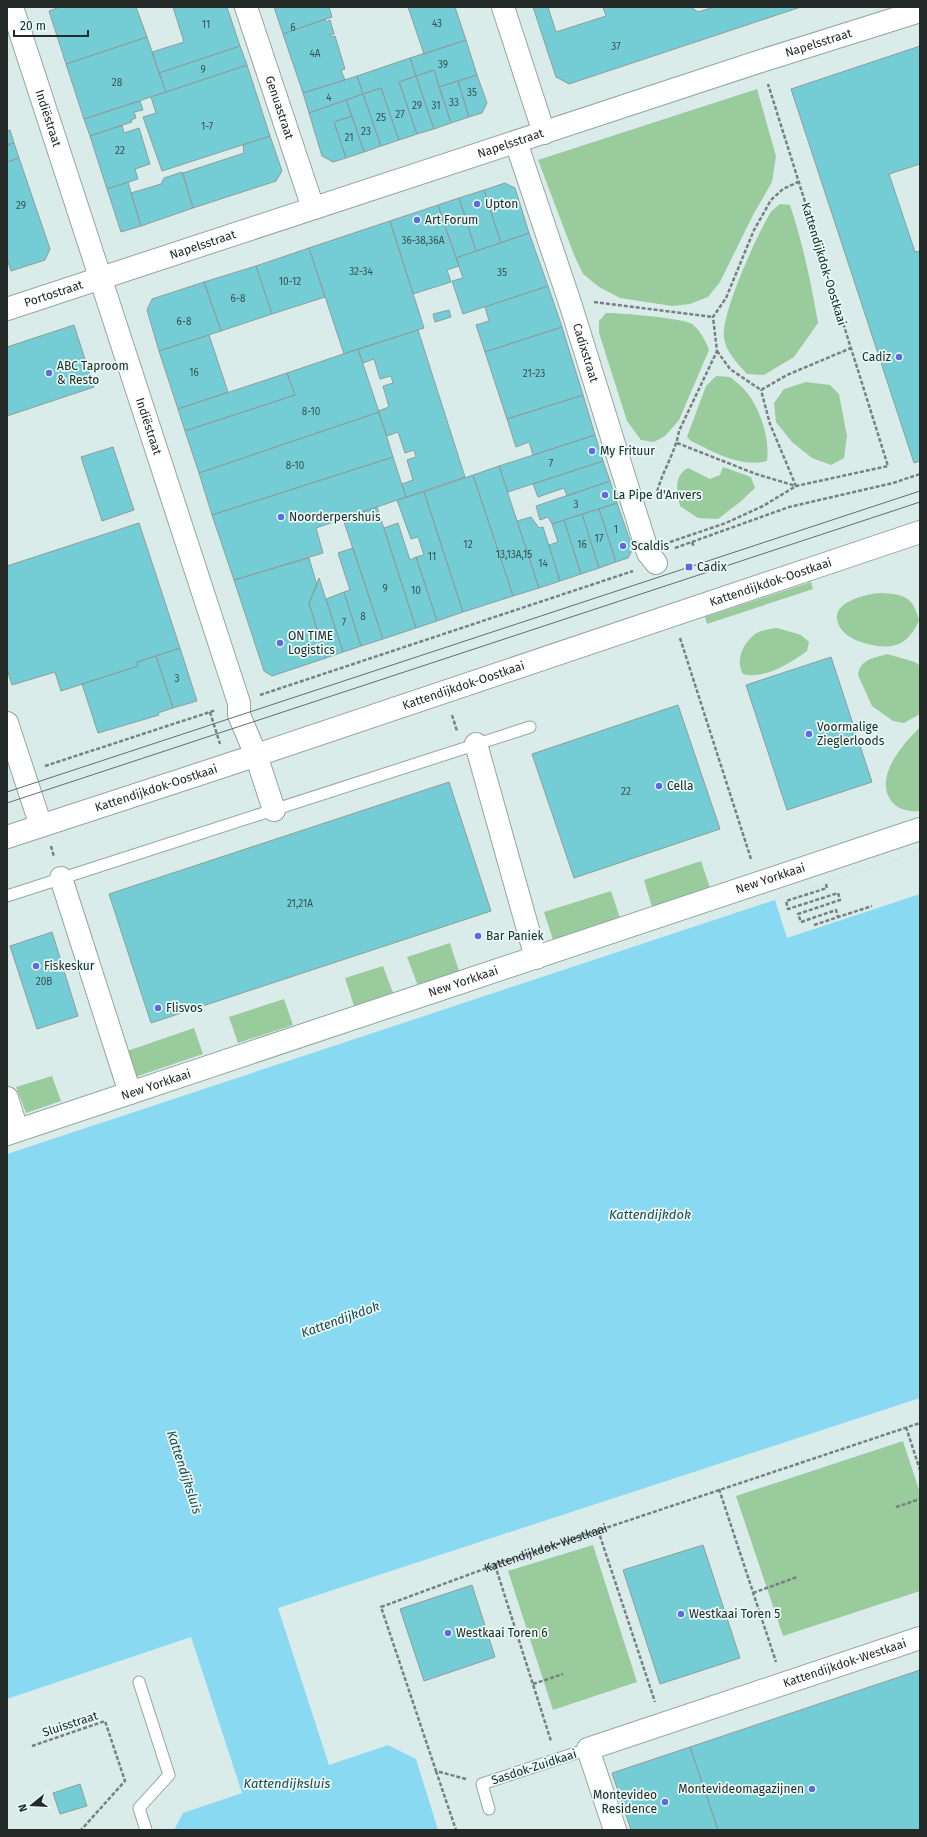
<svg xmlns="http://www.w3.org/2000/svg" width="927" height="1837" font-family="'Fira Sans',sans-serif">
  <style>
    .green { fill: #99cb9c }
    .water { fill: #89d9f3 }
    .pier { fill: #daece9 }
    .building { fill: #74cdd4; stroke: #8c9e9f }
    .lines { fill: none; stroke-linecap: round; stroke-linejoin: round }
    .lane-casing { stroke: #94a5a2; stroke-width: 13 }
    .street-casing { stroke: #94a5a2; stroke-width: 24 }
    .secondary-casing { stroke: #94a5a2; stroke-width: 24 }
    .path { stroke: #76827f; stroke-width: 2.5; stroke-dasharray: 4 2; stroke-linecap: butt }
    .lane { stroke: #fff; stroke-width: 11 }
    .street { stroke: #fff; stroke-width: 22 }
    .secondary { stroke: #fff; stroke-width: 22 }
    .tram { stroke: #636e6c; stroke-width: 1 }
    .poi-dot { fill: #5f69e0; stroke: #e7faf6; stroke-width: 1.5 }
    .labels { text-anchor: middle; stroke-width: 3.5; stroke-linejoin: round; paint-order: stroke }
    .number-label { font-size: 10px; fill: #375353 }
    .street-label { font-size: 12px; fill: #232a28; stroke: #e7faf6 }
    .poi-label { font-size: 12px; fill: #232a28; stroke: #e7faf6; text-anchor: start }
    .water-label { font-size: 13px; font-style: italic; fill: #214652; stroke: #e7faf6 }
  </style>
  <rect width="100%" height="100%" fill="#daece9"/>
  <path class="green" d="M 757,89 L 776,156 L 772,182 L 753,215 L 720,282 L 708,297 L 690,304 L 672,306 L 620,298 L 599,287 L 583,274 L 574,255 L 538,160 Z
    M 780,204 L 790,205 C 803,244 811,283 818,323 L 794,357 L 764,375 L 747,374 C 738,364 726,352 724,338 C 720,316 758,232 771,212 C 773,209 777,207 780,204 Z
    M 606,313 C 620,313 683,318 692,324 C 701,331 705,340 709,350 L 679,420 L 665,436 L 654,442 L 641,440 L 627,421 L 599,333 L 599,321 Z
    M 716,376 L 730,377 C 736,382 743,387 748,394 C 761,411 770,440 767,461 C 740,468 714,452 691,441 L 687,437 L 706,386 Z
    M 806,382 L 830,385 L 839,394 L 847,436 L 844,458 L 831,465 L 812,458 L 792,442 L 776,422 L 774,403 L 784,389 Z
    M 723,467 L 751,477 L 755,488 L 740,502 L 718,519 L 698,518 L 680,506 C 677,493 673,476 688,468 L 710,479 L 720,475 Z
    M 811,582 L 813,589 L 707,624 L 705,617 Z
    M 880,593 C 903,594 913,596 919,620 C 908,648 888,651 861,642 C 852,639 841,633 838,623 C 830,602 866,594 880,593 Z
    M 777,628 L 801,635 L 809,642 L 807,651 C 791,663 763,680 743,674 C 735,661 743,643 755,634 C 762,630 769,629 777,628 Z
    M 887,654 L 915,662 L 920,666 L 920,714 L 904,723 L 893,721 L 872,706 L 858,675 C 860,659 874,658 887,654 Z
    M 920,727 L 920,811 C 911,812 900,810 894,804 C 871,780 902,745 920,727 Z
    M 701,861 L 710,888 L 652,907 L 644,880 Z
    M 611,891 L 620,918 L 553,940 L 544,912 Z
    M 450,943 L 459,971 L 418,986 L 407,957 Z
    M 383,966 L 393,993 L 354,1006 L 345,978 Z
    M 284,999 L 293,1025 L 238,1043 L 229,1017 Z
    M 194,1028 L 203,1054 L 135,1077 L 127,1051 Z
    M 52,1076 L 61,1101 L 26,1113 L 16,1087 Z
    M 903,1441 L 920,1493 L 920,1591 L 783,1636 L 736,1496 Z
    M 593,1545 L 637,1682 L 553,1710 L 508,1571 Z"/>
  <path class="water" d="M 920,852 L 920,1398 L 278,1608 L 329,1765 L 388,1745 L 416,1759 L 438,1830 L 174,1830 L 183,1813 L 242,1793 L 191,1637 L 7,1699 L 7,1154 Z"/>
  <path class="pier" d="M 920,852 L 920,894 L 787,938 L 775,900 Z"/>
  <path class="building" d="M 60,7 L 136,7 L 147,37 L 66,64 L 49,11 Z
    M 173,7 L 227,7 L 240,46 L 159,73 L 152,52 L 184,42 Z
    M 274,7 L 329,7 L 332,17 L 283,34 Z
    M 408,7 L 455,7 L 466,40 L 424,54 Z
    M 533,7 L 548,7 L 556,32 L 606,16 L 603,7 L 691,7 L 698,12 L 714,7 L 801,7 L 569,84 L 556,77 Z
    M 325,19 L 326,22 L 330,20 L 334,34 L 330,35 L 331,37 L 335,36 L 345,69 L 341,70 L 345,80 L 303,93 L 283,34 Z
    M 147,37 L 166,92 L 84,119 L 66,64 Z
    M 466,40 L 477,75 L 439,87 L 434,70 L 416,76 L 410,58 Z
    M 240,46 L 247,65 L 166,92 L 159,73 Z
    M 920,46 L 920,164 L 889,174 L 915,252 L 920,251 L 920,461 L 914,463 L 791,89 Z
    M 410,58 L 416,76 L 399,82 L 417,134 L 399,140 L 381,88 L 363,94 L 357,76 Z
    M 247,65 L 270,136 L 162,171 L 143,117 L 156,113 L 151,97 Z
    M 434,70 L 451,123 L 434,129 L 416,76 Z
    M 477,75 L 487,103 L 482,113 L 469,117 L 458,81 Z
    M 357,76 L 363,94 L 309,113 L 303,93 Z
    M 416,76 L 434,129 L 417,134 L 399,82 Z
    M 458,81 L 469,117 L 451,123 L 439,87 Z
    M 381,88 L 399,140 L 381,146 L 363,94 Z
    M 363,94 L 381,146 L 364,152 L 346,100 Z
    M 346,100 L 352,116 L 334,122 L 346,158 L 333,162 L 322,156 L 309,113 Z
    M 140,101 L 143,110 L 134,112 L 136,118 L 131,120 L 132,122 L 90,136 L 84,119 Z
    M 352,116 L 364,152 L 346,158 L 334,122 Z
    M 122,125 L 124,133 L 139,128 L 150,164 L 135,169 L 138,179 L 107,189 L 90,136 Z
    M 10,130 L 14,143 L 7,145 L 7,131 Z
    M 270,136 L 282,171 L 276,181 L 193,208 L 183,173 L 244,153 L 243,145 Z
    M 14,143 L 19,158 L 7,162 L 7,145 Z
    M 19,158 L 50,249 L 45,260 L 11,271 L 7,259 L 7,162 Z
    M 182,172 L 193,208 L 141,226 L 131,193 L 161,184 L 164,178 Z
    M 128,182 L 141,226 L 121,232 L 107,189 Z
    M 505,183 L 515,188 L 529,233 L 501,243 L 484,190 Z
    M 484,190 L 501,243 L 476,251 L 459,198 Z
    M 459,198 L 476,251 L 456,258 L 438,205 Z
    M 438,205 L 459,266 L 447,270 L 451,282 L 413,294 L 390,221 Z
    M 390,221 L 424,328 L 344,354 L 309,248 Z
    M 529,233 L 548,286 L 463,314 L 452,281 L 463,278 L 456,258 Z
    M 309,248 L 325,297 L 272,314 L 256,266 Z
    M 256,266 L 272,314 L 221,331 L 204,282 Z
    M 204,282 L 221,331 L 159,351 L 147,310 L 152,299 Z
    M 548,286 L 562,327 L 485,352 L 476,325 L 489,321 L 485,307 Z
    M 449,310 L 451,317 L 435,322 L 433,314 Z
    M 74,325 L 94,387 L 7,416 L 7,347 Z
    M 562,327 L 583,395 L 507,419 L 485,352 Z
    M 418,330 L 465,477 L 406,497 L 402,484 L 413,480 L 407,460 L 416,457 L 414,450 L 405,453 L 398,432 L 387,436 L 378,411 L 389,407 L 383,386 L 393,383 L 391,376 L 380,379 L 374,359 L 363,363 L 358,349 Z
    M 209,335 L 228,392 L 178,409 L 159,351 Z
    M 358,349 L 379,412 L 199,473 L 185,431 L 295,395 L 287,373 Z
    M 287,373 L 295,395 L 185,431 L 178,409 Z
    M 583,395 L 595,435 L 533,455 L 529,442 L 516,447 L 507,419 Z
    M 379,412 L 393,457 L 212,515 L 199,473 Z
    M 595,435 L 603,461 L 508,492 L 499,466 Z
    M 113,447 L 134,510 L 102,521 L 81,457 Z
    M 393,457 L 406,497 L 316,528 L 323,553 L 234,580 L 212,515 Z
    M 603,461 L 610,481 L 567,496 L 564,488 L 538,497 L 533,484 Z
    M 499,466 L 539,588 L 513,596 L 473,475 Z
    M 473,475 L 513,596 L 463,612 L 424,492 Z
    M 610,481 L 617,503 L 552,524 L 548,517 L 540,520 L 536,506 Z
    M 424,492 L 463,612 L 437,621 L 416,557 L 424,555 L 418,537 L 411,539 L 397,500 Z
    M 617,503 L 633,549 L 628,558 L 616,562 L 599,509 Z
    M 377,507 L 416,628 L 383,639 L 343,519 Z
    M 599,509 L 616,562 L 599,568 L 582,514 Z
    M 582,514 L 599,568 L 581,574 L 564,520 Z
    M 531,517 L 539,528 L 543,527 L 560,581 L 539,588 L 517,521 Z
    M 564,520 L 581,574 L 560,581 L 549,545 L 558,542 L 552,524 Z
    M 139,523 L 180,648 L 137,662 L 138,666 L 61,691 L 55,672 L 12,685 L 7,669 L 7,566 Z
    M 398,523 L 410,560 L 416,557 L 437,621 L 416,628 L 384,528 Z
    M 353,548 L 383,639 L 361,646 L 344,592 L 350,590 L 338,553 Z
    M 309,558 L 317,585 L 309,603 L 326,658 L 272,676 L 264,671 L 234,580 Z
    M 319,578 L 343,652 L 326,658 L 309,603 Z
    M 344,592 L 361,646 L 343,652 L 326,599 Z
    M 180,648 L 197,701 L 173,708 L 156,656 Z
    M 156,656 L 173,708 L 158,713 L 159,715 L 98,733 L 82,684 L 138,666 L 137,662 Z
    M 831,657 L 872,782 L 787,810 L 746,685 Z
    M 678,705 L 720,829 L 574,878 L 532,754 Z
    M 449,782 L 491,911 L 151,1023 L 109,894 Z
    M 52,932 L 78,1016 L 37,1029 L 10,946 Z
    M 703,1545 L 740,1658 L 660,1684 L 623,1570 Z
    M 472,1585 L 495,1657 L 424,1681 L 400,1609 Z
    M 920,1670 L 920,1830 L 718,1830 L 690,1747 Z
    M 690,1747 L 718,1830 L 631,1830 L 612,1773 Z
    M 80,1784 L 87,1806 L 60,1814 L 53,1793 Z"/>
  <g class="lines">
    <defs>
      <path id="lane" d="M 7,896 L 530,727
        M 139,1682 L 169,1775 L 139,1808 L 146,1830
        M 489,1809 L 482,1784 L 588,1749"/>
      <g id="street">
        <path id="s2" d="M 12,7 L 239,703 L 239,715 L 256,755 L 274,810"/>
        <path id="s3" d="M 246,7 L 313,208"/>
        <path d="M 503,7 L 544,133"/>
        <path id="s4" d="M 516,142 L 571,306 L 648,553 L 656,563"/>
        <path id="s5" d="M 7,309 L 761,61 L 920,11"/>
        <path d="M 7,723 L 41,826"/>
        <path d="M 476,744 L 536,958"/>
        <path d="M 61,878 L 130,1093"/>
        <path d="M 7,1098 L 17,1130"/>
        <path id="s6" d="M 7,1134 C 312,1034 615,929 920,829"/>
        <path id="s7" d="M 615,1830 L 588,1749 L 920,1638"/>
      </g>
      <g id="secondary">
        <path id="s8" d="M 7,837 L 227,765 L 920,532"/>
      </g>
    </defs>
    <use href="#lane" class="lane-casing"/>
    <use href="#street" class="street-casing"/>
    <use href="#secondary" class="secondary-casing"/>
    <g class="path">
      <path d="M 594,302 L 713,317"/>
      <path d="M 717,351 L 730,369 L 761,390 L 787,375 L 851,348"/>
      <path d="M 677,443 L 756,474 L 796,486 L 888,466 L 768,84"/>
      <path d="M 656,497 C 660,474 675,455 679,431 L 717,351 L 713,317 L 726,298 L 754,230 L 771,200 L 783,189 L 798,182"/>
      <path d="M 670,542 L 726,523 L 763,506 L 796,486 L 770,424 L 761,390"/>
      <path d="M 692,542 L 694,547"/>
      <path d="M 675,548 L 789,507 L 893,483 L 920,474"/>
      <path d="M 680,638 L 751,859"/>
      <path d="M 260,695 L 633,571"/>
      <path d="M 210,712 L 220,744"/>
      <path d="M 452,715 L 457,731"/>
      <path d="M 45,766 L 216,710"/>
      <path d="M 51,846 L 54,857"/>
      <path d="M 826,884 L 827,888 L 786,901 L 788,909 L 838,893 L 840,900 L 798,914 L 801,922 L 836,910 L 838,917"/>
      <path d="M 814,925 L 872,906"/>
      <path d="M 906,1427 L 920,1470"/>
      <path d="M 719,1489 L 776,1662"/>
      <path d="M 896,1507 L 920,1499"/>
      <path d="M 598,1530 L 655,1702"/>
      <path d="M 495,1565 L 551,1741"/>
      <path d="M 753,1593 L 797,1577"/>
      <path d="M 533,1684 L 563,1674"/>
      <path d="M 32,1746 L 105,1721 L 125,1781 L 81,1830"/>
      <path d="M 436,1771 L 456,1830"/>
      <path id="s1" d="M 466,1779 L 436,1771 L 381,1607 L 495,1565 L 920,1423"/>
    </g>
    <use href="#lane" class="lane"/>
    <use href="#street" class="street"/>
    <use href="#secondary" class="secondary"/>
    <path class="tram" d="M 7,792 L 920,491
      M 7,803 L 920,502"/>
  </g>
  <g class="poi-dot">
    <circle cx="477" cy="204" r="4"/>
    <circle cx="417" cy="220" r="4"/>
    <circle cx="899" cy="357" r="4"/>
    <circle cx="49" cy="373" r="4"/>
    <circle cx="592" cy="451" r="4"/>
    <circle cx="605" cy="495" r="4"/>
    <circle cx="281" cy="517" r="4"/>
    <circle cx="623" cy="546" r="4"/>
    <rect x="685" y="563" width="8" height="8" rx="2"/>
    <circle cx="280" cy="643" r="4"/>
    <circle cx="809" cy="734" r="4"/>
    <circle cx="659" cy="786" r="4"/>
    <circle cx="478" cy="936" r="4"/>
    <circle cx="36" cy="966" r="4"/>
    <circle cx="158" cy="1008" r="4"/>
    <circle cx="681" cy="1614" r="4"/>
    <circle cx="448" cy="1633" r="4"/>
    <circle cx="812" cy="1789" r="4"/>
    <circle cx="665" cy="1802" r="4"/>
  </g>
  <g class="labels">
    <g class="number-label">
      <text x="437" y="27">43</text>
      <text x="206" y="28">11</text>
      <text x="293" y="31">6</text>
      <text x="616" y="50">37</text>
      <text x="315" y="57">4A</text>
      <text x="443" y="68">39</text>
      <text x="203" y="73">9</text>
      <text x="117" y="86">28</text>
      <text x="472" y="96">35</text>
      <text x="329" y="101">4</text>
      <text x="454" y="106">33</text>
      <text x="417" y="109">29</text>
      <text x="436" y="109">31</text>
      <text x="400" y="118">27</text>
      <text x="381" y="121">25</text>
      <text x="207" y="130">1-7</text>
      <text x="366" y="135">23</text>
      <text x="349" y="141">21</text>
      <text x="120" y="154">22</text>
      <text x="21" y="209">29</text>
      <text x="423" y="244">36-38,36A</text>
      <text x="361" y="275">32-34</text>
      <text x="502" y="276">35</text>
      <text x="290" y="285">10-12</text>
      <text x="238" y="302">6-8</text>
      <text x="184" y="325">6-8</text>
      <text x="194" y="376">16</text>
      <text x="534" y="377">21-23</text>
      <text x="311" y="415">8-10</text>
      <text x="551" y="467">7</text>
      <text x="295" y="469">8-10</text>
      <text x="576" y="508">3</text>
      <text x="616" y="533">1</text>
      <text x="599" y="542">17</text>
      <text x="468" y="548">12</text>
      <text x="582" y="548">16</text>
      <text x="514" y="558">13,13A,15</text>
      <text x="432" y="560">11</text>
      <text x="543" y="567">14</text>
      <text x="385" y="592">9</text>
      <text x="416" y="594">10</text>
      <text x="363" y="620">8</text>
      <text x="344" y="626">7</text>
      <text x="177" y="682">3</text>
      <text x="626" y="795">22</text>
      <text x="300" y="907">21,21A</text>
      <text x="44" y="985">20B</text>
    </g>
    <g class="street-label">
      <text dy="4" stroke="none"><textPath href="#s5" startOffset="854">Napelsstraat</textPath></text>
      <text dy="4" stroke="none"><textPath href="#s3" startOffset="106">Genuastraat</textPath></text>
      <text dy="4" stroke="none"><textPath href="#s2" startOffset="117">Indiëstraat</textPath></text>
      <text dy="4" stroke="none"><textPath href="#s5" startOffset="530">Napelsstraat</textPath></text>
      <text dy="4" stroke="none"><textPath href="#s5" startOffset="206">Napelsstraat</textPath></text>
      <text transform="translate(824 264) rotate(73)" y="4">Kattendijkdok-Oostkaai</text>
      <text dy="4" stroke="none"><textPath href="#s5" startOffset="49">Portostraat</textPath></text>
      <text dy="4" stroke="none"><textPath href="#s4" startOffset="222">Cadixstraat</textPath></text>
      <text dy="4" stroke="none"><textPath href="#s2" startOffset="441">Indiëstraat</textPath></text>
      <text dy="4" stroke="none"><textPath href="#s8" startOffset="805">Kattendijkdok-Oostkaai</textPath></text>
      <text dy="4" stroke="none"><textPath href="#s8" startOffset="481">Kattendijkdok-Oostkaai</textPath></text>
      <text dy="4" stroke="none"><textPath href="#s8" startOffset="157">Kattendijkdok-Oostkaai</textPath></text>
      <text dy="4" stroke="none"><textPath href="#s6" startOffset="805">New Yorkkaai</textPath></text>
      <text dy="4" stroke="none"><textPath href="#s6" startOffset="481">New Yorkkaai</textPath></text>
      <text dy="4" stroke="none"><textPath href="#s6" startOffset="157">New Yorkkaai</textPath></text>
      <text dy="4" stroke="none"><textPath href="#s1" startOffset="379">Kattendijkdok-Westkaai</textPath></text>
      <text dy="4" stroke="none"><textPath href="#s7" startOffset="356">Kattendijkdok-Westkaai</textPath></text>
      <text transform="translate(70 1724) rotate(-18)" y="4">Sluisstraat</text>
      <text transform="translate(534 1767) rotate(-18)" y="4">Sasdok-Zuidkaai</text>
    </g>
    <g class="poi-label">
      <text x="485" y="208">Upton</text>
      <text x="425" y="224">Art Forum</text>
      <text x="891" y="361" text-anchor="end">Cadiz</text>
      <text x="57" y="370">ABC Taproom<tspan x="57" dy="14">&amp; Resto</tspan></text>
      <text x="600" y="455">My Frituur</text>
      <text x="613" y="499">La Pipe d'Anvers</text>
      <text x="289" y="521">Noorderpershuis</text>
      <text x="631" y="550">Scaldis</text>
      <text x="697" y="571">Cadix</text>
      <text x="288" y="640">ON TIME<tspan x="288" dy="14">Logistics</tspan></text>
      <text x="817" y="731">Voormalige<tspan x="817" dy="14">Zieglerloods</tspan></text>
      <text x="667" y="790">Cella</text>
      <text x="486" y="940">Bar Paniek</text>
      <text x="44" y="970">Fiskeskur</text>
      <text x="166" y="1012">Flisvos</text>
      <text x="689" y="1618">Westkaai Toren 5</text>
      <text x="456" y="1637">Westkaai Toren 6</text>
      <text x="804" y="1793" text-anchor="end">Montevideomagazijnen</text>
      <text x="657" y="1799" text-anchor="end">Montevideo<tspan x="657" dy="14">Residence</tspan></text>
    </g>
    <g class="water-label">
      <text x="650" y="1219">Kattendijkdok</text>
      <text transform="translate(340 1319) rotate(-20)" y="5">Kattendijkdok</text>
      <text transform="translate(185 1472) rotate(72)" y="5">Kattendijksluis</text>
      <text x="287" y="1788">Kattendijksluis</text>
    </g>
  </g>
  <rect width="927" height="1837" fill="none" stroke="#232a28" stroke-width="16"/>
  <g transform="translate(32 1805) rotate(252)" stroke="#e7faf6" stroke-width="3" paint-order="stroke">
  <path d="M0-3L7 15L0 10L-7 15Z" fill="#232a28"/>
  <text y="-6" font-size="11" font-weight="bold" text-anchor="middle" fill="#232a28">N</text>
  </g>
  <path d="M14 30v6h74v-6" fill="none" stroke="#232a28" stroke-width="2"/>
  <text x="20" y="30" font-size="12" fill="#232a28" stroke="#e7faf6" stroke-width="3" paint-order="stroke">20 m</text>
</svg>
